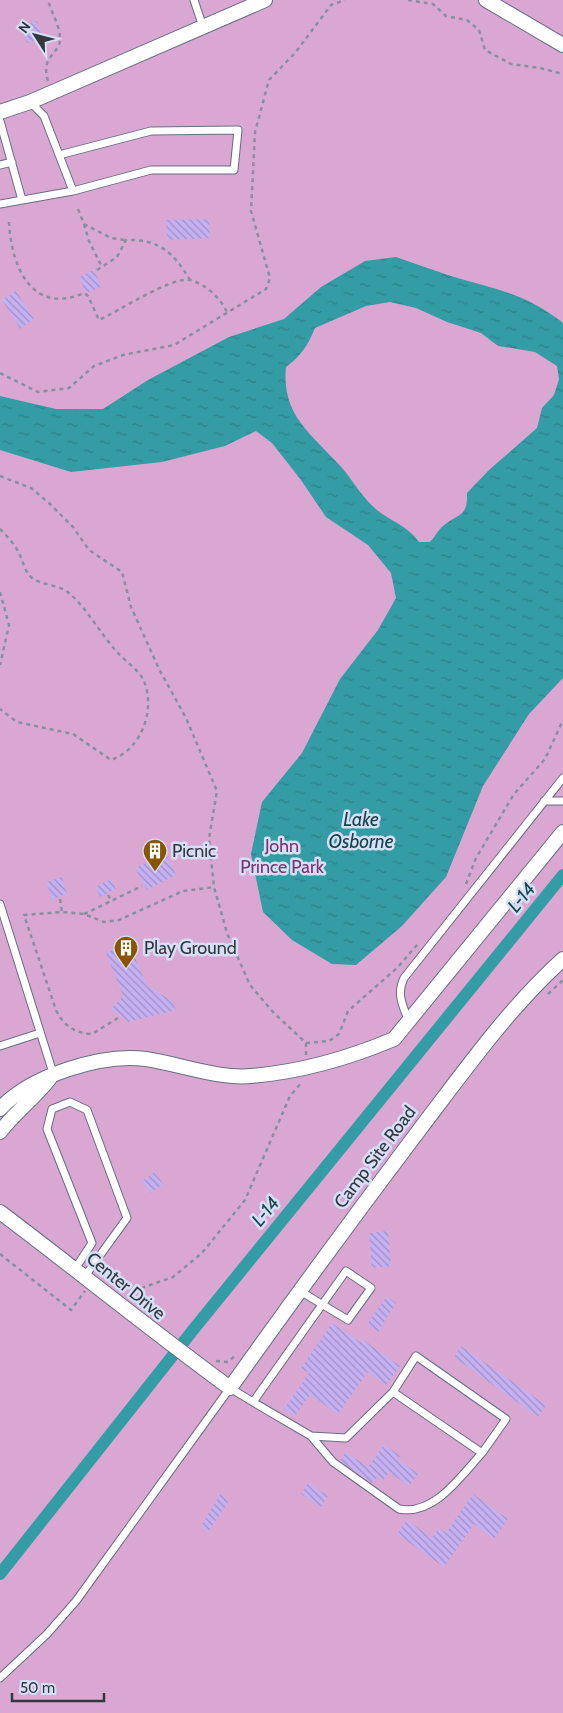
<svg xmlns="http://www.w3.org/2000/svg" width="563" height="1713" font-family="Cabin,sans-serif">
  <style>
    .park { fill: #daa7d3 }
    .water { fill: url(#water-ripples); fill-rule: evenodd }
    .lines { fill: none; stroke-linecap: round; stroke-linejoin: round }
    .canal { stroke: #349ca4; stroke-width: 12 }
    .building { fill: url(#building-back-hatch) }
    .service-casing { stroke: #656e83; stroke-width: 9 }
    .minor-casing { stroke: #656e83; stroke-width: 16 }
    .path { stroke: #8890a0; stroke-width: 2.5; stroke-dasharray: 4 4; stroke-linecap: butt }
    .service { stroke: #fff; stroke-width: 7 }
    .minor { stroke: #fff; stroke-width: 14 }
    .labels { text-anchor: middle; stroke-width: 5; stroke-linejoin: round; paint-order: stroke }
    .park-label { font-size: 18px; fill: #773370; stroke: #d5dff6 }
    .poi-label { font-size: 18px; fill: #333740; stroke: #d5dff6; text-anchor: start }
    .street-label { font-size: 18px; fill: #333740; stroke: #d5dff6 }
    .water-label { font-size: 19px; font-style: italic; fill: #164448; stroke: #d5dff6 }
  </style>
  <defs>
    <pattern id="water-ripples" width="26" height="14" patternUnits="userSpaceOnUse" patternTransform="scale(1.25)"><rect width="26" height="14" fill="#349ca4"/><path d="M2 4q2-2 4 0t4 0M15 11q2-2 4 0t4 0" fill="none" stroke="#2d8087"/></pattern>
    <pattern id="building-back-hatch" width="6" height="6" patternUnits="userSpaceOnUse" patternTransform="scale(1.25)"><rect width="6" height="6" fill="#c5b0f1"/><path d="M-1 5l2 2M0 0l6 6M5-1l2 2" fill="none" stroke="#a190c5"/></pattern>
  </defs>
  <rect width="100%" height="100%" fill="#d5dff6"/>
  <path class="park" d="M 0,0 L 563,0 L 563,1713 L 0,1713 Z"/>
  <path class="water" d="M 396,257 C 414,263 432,270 451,276 C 496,290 523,292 563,323 L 563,678 L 529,714 L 483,786 L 446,877 L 402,926 L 356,965 L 332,964 L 292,940 L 263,912 L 251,854 L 262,802 L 302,753 L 340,679 L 378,630 L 396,598 L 391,573 L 368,545 L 326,517 L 301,480 L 272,443 L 256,431 L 225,446 L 162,462 L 71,472 L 0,450 L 0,396 L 56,409 L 103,409 L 148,380 L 229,337 L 284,319 L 321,287 L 365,261 ZM 390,302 L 416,308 L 447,322 L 481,333 L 498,346 L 535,352 L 557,366 L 559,379 L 554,395 L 542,408 L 537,428 L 489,470 L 467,493 C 468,518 458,513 443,526 C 438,530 435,537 430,542 L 419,542 C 408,526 392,522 377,510 C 364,499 354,483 343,469 C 314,436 281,417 286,367 C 301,356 308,345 315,328 L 366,306 Z"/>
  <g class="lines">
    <path class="canal" d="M 0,1574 L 193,1330 L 563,875"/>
  </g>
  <path class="building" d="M 37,21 L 43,37 L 27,43 L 21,27 Z
    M 209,219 L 210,238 L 167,240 L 166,220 Z
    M 94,270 L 101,287 L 86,293 L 79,277 Z
    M 16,291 L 34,319 L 20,329 L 2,300 Z
    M 165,853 L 176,875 L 147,890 L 135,868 Z
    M 62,877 L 67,894 L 52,899 L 46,882 Z
    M 111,879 L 116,889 L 100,897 L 95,887 Z
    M 128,943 L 147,985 L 173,1002 L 176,1010 L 128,1022 L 111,1009 L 123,996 L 106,953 Z
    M 155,1172 L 163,1184 L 151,1193 L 142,1181 Z
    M 388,1231 L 391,1266 L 372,1268 L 369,1233 Z
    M 387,1296 L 396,1303 L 378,1332 L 367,1324 Z
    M 332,1323 L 360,1342 L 362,1339 L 400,1366 L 386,1385 L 368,1372 L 338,1414 L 310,1395 L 295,1416 L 284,1409 L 309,1373 L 301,1368 Z
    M 461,1346 L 546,1405 L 538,1417 L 454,1357 Z
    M 384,1444 L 400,1456 L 398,1459 L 418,1474 L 409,1486 L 389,1472 L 383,1481 L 377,1477 L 372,1483 L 340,1461 L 346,1452 L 368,1467 Z
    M 308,1483 L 328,1496 L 321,1507 L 301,1494 Z
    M 220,1494 L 229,1501 L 208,1532 L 201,1526 Z
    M 473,1494 L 508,1519 L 494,1539 L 474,1524 L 444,1567 L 397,1534 L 407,1520 L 432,1538 L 439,1528 L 446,1533 Z"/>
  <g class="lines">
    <defs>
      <path id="service" d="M 194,0 L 203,27
        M 0,121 L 22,200
        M 59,155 L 151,131 L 238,130 L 234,170 L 151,170 L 73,191
        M 0,165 L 12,162
        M 0,204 L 73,191 L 44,116 L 30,102
        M 544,801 L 563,801
        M 0,904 L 53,1073
        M 409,1022 C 403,1006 396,994 404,978 L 563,778
        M 0,1046 L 40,1033
        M 75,1269 L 92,1243 L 47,1129 L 52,1109 L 70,1102 L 87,1110 L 127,1218 L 85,1276
        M 253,1402 L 311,1436 L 346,1438 L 393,1392 L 416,1356 L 506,1419 L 482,1453 L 393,1392
        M 311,1436 L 333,1462 L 399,1509 C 434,1516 460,1477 482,1453
        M 0,1678 L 47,1634 L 76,1601 L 230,1388 L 253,1402 L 346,1271 L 371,1288 L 348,1320 L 300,1291"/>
      <path id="minor" d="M 486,0 L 563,45
        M 0,112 L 30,102 L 265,0
        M 0,1109 C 30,1076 102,1053 146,1059 C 179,1064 218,1079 251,1076 C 299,1072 349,1058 394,1039 L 563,832
        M 0,1132 C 15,1112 35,1098 50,1078
        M 0,1212 C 77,1270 152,1331 230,1388 C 292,1301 355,1215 420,1129 C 465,1070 508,1009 563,959"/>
    </defs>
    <use href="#service" class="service-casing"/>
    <use href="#minor" class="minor-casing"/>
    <path class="path" d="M 408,0 L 433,4 L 446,16 L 467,20 L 479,30 L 485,50 L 511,64 L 540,68 L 563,74
      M 48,81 C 40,55 61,54 60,38 C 60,26 51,12 48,0
      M 78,209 L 84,224 L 111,238 L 125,240
      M 9,222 C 11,265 31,316 84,293 L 88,296 L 99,320 C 117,312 172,276 190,280 C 206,284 220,298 227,312
      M 84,224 L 89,241 L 102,267
      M 97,270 L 117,257 L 126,240 C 159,239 173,252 190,280
      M 0,373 L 38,392 L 69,388 L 94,366 L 123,355 L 174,345 L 266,289 L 270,278 L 251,211 L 255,132 L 269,80 L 295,53 L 331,5 L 345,0
      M 0,476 L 31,488 L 49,503 L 73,527 L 89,550 L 122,572 L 131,607 L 159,669 L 186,718 L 217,791 L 209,838 L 214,887 L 227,933 L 250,985 L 273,1012 L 306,1043 L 306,1055
      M 0,529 C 7,536 15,545 19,553 C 23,561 24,570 31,577 C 42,586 58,584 69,593 C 87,608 101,635 118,653 C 125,661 140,671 144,681 C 156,710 141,750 111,760 L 73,734 L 17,722 L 0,709
      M 0,592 L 9,625 L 0,665
      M 466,884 L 476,858 L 514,794 L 545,759 L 563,720
      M 108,895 L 112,902
      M 60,899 L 62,912
      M 84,914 L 142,886
      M 548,994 L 563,980
      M 118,1018 L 92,1034 C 74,1033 63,1025 56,1010 L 24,915 L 62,912 L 84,914 L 104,922 L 119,920 L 183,891 L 214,887
      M 306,1043 L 329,1041 L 339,1034 L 348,1011 L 397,968 L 417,945
      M 0,1254 L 71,1310 L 85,1291
      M 129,1297 L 133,1291 L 173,1277 L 202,1253 L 245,1200 L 290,1096 L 302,1082
      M 216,1361 L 228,1362 L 237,1354"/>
    <use href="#service" class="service"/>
    <use href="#minor" class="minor"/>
  </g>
  <defs>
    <symbol id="building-pin" viewBox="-11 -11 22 30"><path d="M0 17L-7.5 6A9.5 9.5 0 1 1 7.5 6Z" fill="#8a5503" stroke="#d5dff6"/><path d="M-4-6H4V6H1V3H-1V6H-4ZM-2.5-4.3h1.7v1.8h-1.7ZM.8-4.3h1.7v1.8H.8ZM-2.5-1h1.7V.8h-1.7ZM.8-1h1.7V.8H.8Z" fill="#fff"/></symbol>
  </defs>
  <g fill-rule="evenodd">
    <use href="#building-pin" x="141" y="837" width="28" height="38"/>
    <use href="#building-pin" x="112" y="934" width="28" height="38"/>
  </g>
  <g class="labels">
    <g class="park-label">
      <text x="282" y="852">John<tspan x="282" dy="21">Prince Park</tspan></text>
    </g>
    <g class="poi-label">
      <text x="172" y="857">Picnic</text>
      <text x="144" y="954">Play Ground</text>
    </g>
    <g class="street-label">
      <text transform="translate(375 1157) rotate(-53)" y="6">Camp Site Road</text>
      <text transform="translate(126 1286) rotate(39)" y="6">Center Drive</text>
    </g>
    <g class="water-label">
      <text x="361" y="826">Lake<tspan x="361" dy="22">Osborne</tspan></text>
      <text transform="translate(521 897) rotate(-51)" y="7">L-14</text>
      <text transform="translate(265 1211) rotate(-51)" y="7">L-14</text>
    </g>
  </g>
  <g transform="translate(35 35) rotate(306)" stroke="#d5dff6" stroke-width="4" paint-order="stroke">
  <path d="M0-4L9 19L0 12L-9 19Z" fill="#333740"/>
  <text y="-8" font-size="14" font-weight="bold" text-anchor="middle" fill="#333740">N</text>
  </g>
  <path d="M12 1693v8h92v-8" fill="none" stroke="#333740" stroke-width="2.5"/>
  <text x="20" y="1693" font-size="15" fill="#333740" stroke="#d5dff6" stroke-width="4" paint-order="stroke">50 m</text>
</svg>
